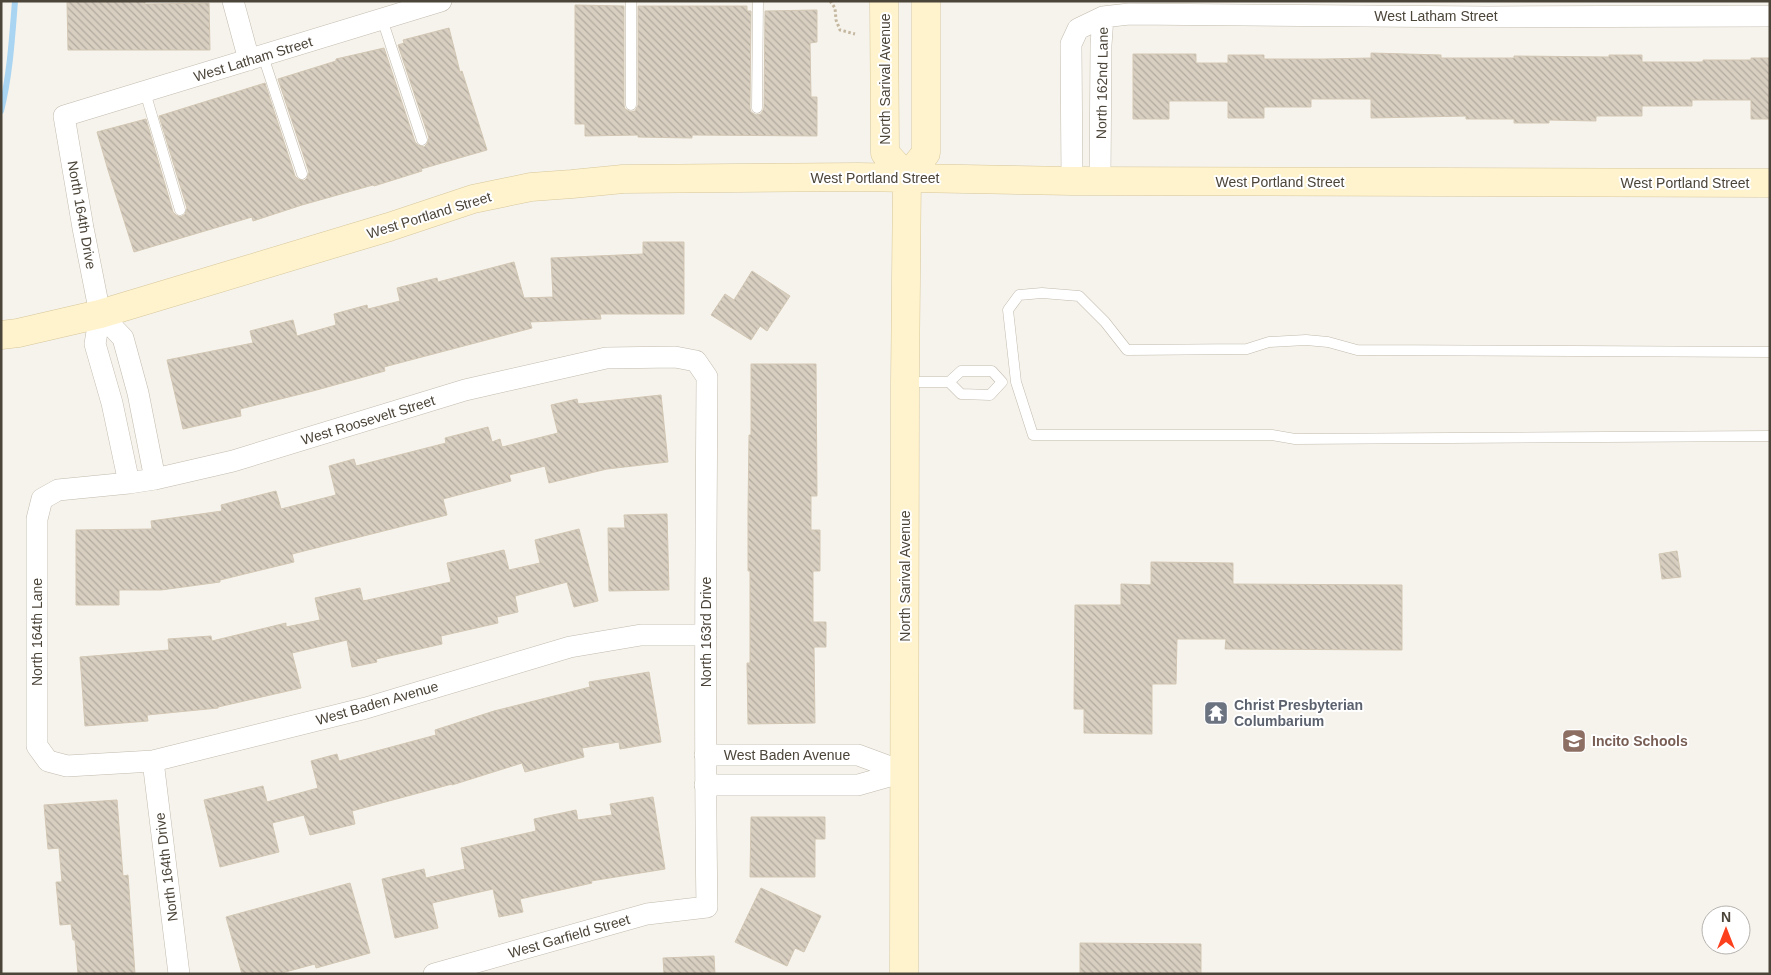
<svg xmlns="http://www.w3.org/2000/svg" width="1771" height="975" font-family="Arial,sans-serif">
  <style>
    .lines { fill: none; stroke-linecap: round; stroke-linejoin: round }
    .stream { stroke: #a9d4f2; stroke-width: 6 }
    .building { fill: url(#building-back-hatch); stroke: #d3c7b4 }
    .lane-casing { stroke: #c2bbae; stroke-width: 11 }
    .street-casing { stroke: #c2bbae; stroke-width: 22 }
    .secondary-casing { stroke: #d6c79b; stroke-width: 29 }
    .path { stroke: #c4b79f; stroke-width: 3; stroke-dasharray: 2.5 2.5; stroke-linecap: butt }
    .lane { stroke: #fff; stroke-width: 10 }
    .street { stroke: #fff; stroke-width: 21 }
    .secondary { stroke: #fff3cd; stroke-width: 28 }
    .labels { text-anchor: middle; stroke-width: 4; stroke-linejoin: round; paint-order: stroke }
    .street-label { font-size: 14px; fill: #4b4439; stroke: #fff }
    .worship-label { font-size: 14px; font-weight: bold; fill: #5b616d; stroke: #fff; text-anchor: start }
    .education-label { font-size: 14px; font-weight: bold; fill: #785e54; stroke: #fff; text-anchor: start }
  </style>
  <defs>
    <pattern id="building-back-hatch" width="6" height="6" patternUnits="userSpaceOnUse" patternTransform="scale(1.25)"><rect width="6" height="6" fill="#d8cfc1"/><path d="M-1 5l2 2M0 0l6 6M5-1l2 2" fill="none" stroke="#b1aa9e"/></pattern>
  </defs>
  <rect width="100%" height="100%" fill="#f6f3ec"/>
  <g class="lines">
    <path class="stream" d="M 1,111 C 10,75 12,38 15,1"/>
  </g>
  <path class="building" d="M 67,1 L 145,1 L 145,4 L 209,3 L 210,50 L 68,50 Z
    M 575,5 L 624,6 L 624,105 L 625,109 L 631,112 L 635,111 L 638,105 L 638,6 L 747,6 L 747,11 L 751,11 L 750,108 L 751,112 L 756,115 L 761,114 L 764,108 L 765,11 L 817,10 L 817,42 L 810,43 L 811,97 L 817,97 L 817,136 L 692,135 L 692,138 L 638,137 L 638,135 L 585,136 L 585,124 L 575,124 Z
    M 449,28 L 460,72 L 462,71 L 487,150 L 421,169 L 422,171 L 374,186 L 373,185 L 302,205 L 253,221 L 252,217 L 134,252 L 108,170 L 97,132 L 146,119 L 173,212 L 176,215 L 181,217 L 185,214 L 187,208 L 159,116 L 265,83 L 295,176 L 298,179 L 304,181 L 307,178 L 309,172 L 278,79 L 336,61 L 336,59 L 384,48 L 415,142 L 418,145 L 424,147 L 427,144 L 429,138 L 398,45 L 404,43 L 403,40 Z
    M 1371,53 L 1441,55 L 1441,58 L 1514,58 L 1514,56 L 1609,57 L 1609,55 L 1642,55 L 1642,62 L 1703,62 L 1703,60 L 1751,60 L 1751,58 L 1770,58 L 1770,119 L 1751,119 L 1751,100 L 1692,100 L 1692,106 L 1642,106 L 1642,116 L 1596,116 L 1596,121 L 1549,120 L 1549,123 L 1514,123 L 1514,119 L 1466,119 L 1466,116 L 1371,118 L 1371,99 L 1311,99 L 1311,107 L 1264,107 L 1264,118 L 1228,118 L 1228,101 L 1169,101 L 1169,119 L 1133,119 L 1133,54 L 1196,54 L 1196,63 L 1228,63 L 1228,55 L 1264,55 L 1264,59 L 1324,59 L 1371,58 Z
    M 643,242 L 684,242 L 684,314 L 600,314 L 601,319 L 530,322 L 532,328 L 384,367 L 385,371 L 313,391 L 240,409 L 241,416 L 183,429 L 167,360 L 253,343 L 250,331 L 293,320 L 297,336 L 336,325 L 334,314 L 367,305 L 368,309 L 400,301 L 397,288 L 437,278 L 438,282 L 514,262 L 524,298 L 553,297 L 551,258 L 643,254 Z
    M 752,271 L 790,296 L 767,331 L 760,326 L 751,340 L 711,315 L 725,294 L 734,300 Z
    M 751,364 L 816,364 L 817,496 L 811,496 L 811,530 L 820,530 L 820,571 L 813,571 L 813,622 L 826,622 L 826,647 L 814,647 L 815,723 L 748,724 L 747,663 L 750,663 L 750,571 L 748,571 L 748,512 L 749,435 L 751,435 Z
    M 661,395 L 668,462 L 607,469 L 549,483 L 545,466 L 509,475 L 511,481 L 443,499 L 447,515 L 292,554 L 294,562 L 220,580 L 220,582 L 161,590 L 119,590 L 119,605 L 76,605 L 76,530 L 152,529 L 151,521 L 222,511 L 221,505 L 276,491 L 281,509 L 336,495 L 329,466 L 354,459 L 356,466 L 446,443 L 445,438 L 488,427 L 492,442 L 500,439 L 502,447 L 558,433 L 551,405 L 577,399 L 578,404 Z
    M 667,514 L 669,590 L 609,591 L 608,528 L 625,528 L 624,515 Z
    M 579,529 L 598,601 L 574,607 L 567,582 L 515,596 L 518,612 L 497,617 L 498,623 L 441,636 L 442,644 L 376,659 L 377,662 L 352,667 L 347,640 L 292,653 L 301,688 L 218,707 L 218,708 L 147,715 L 148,721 L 85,726 L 80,657 L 169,650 L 168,639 L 211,636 L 212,641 L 286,623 L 286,627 L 320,620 L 315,598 L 360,588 L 363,601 L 451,582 L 447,563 L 504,550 L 509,570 L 540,563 L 535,540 Z
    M 1677,551 L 1681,577 L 1662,579 L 1659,554 Z
    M 1151,562 L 1233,563 L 1233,584 L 1402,585 L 1402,650 L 1225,649 L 1226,639 L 1177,639 L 1176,684 L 1152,684 L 1152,734 L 1084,733 L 1084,709 L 1074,709 L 1075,605 L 1121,605 L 1121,584 L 1151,585 Z
    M 649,672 L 661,742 L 620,749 L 619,742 L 582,748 L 584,757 L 525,772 L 522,763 L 452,785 L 452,784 L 352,811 L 355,824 L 310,835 L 304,815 L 272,823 L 279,852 L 220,867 L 204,800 L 263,786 L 267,802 L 318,788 L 311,761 L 337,754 L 339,761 L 436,735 L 435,730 L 494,711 L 590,687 L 589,682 Z
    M 653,797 L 665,869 L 591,881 L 592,883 L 520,899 L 523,912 L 499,917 L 493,889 L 432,903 L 438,928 L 395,938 L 382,879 L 424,869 L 426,878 L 465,869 L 461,848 L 536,831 L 534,819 L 576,810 L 578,820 L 612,815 L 610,804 Z
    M 117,800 L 123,876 L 128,875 L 135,974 L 78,974 L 75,940 L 73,940 L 71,924 L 60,925 L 56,882 L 62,882 L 59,848 L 48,849 L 44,805 Z
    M 751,817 L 825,817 L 825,839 L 815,839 L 815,877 L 750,877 Z
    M 350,883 L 370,953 L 316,968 L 315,964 L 278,974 L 242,974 L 226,917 Z
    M 761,888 L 821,916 L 804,952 L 795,948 L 787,966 L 735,942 Z
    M 1080,943 L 1201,944 L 1201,974 L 1080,974 Z
    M 714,956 L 715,974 L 664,974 L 663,958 Z"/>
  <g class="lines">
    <defs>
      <path id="lane" d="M 631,1 L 631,105
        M 382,19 L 422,140
        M 263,56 L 302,174
        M 145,92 L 180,210
        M 757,108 L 758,1
        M 1770,352 L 1357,350 L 1328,342 L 1306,340 L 1269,342 L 1247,349 L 1127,350 L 1105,322 L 1079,296 L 1042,293 L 1019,295 L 1008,310 L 1016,382 L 1033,435 L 1272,435 L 1295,439 L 1770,436
        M 905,382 L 949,382 L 961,394 L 990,395 L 1002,382 L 992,371 L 961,371 L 949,382"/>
      <path id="street" d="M 233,1 L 249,60
        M 1072,181 L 1071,44 L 1078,29 L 1103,17 L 1129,14 L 1488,17 L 1770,16
        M 1100,181 L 1101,45 L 1103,17
        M 100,314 L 123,338 L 138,393 L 155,479
        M 129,483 L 112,403 L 95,344 L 100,314 L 83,228 L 64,116 L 441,1
        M 705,755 L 858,755 L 904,772
        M 153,761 L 179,974
        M 705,785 L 858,785 L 904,772
        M 434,974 L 647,914 L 707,907 C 704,730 706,554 707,377 L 696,361 L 675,357 L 606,358 L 465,390 L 233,461 L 155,479 L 129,483 L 58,490 L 42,499 L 37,519 L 37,746 L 48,761 L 67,766 L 153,761 L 366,708 L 570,647 L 641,635 L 706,635"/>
      <path id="secondary" d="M 884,1 L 885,153 L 907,177
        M 1,335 L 18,333 L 100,314 L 389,227 L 473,199 L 531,187 L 572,184 L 623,179 L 858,177 L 1072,181 L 1770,183
        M 904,974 L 905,382 L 907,177 L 926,153 L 926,1"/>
    </defs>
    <use href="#lane" class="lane-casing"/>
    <use href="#street" class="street-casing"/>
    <use href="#secondary" class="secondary-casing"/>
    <path class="path" d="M 830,1 L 835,8 L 836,20 L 840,30 L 855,34"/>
    <use href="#lane" class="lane"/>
    <use href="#street" class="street"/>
    <use href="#secondary" class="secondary"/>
  </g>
  <defs>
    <symbol id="temple-square" viewBox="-11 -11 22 22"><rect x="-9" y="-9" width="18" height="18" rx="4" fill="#6b7280" stroke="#fff"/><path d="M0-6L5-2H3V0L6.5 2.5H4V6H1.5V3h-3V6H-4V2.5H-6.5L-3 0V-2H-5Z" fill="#fff"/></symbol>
    <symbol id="school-square" viewBox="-11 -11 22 22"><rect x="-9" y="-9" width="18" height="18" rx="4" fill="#8d6e63" stroke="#fff"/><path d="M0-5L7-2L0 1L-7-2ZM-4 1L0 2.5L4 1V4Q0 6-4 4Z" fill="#fff"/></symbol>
  </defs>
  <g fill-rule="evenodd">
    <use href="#temple-square" x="1202" y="699" width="28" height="28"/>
    <use href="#school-square" x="1560" y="727" width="28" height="28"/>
  </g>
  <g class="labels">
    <g class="street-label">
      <text x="1436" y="21">West Latham Street</text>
      <text transform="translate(253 59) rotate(-17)" y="5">West Latham Street</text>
      <text transform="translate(885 79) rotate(-90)" y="5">North Sarival Avenue</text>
      <text transform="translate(1102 83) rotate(-89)" y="5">North 162nd Lane</text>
      <text x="875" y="183">West Portland Street</text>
      <text x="1280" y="187">West Portland Street</text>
      <text x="1685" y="188">West Portland Street</text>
      <text transform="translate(82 215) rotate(80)" y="5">North 164th Drive</text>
      <text transform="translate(429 215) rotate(-17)" y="5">West Portland Street</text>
      <text transform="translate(368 420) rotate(-17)" y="5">West Roosevelt Street</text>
      <text transform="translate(905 576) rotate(-90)" y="5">North Sarival Avenue</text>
      <text transform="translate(37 632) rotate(-90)" y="5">North 164th Lane</text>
      <text transform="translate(706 632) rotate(-90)" y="5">North 163rd Drive</text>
      <text transform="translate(377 703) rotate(-16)" y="5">West Baden Avenue</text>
      <text x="787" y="760">West Baden Avenue</text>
      <text transform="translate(166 867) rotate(-97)" y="5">North 164th Drive</text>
      <text transform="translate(569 936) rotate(-16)" y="5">West Garfield Street</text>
    </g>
    <g class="worship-label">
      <text x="1234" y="710">Christ Presbyterian<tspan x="1234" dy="16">Columbarium</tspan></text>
    </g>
    <g class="education-label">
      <text x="1592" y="746">Incito Schools</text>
    </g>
  </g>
  <rect width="1771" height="975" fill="none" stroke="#4b4439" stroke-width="5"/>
  <g transform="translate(1726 930)"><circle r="24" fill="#ffffff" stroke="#b7b4b0"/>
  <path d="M0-4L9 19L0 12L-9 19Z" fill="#fc3f1d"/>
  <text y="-8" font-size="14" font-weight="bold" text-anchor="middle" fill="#4b4439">N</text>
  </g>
</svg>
